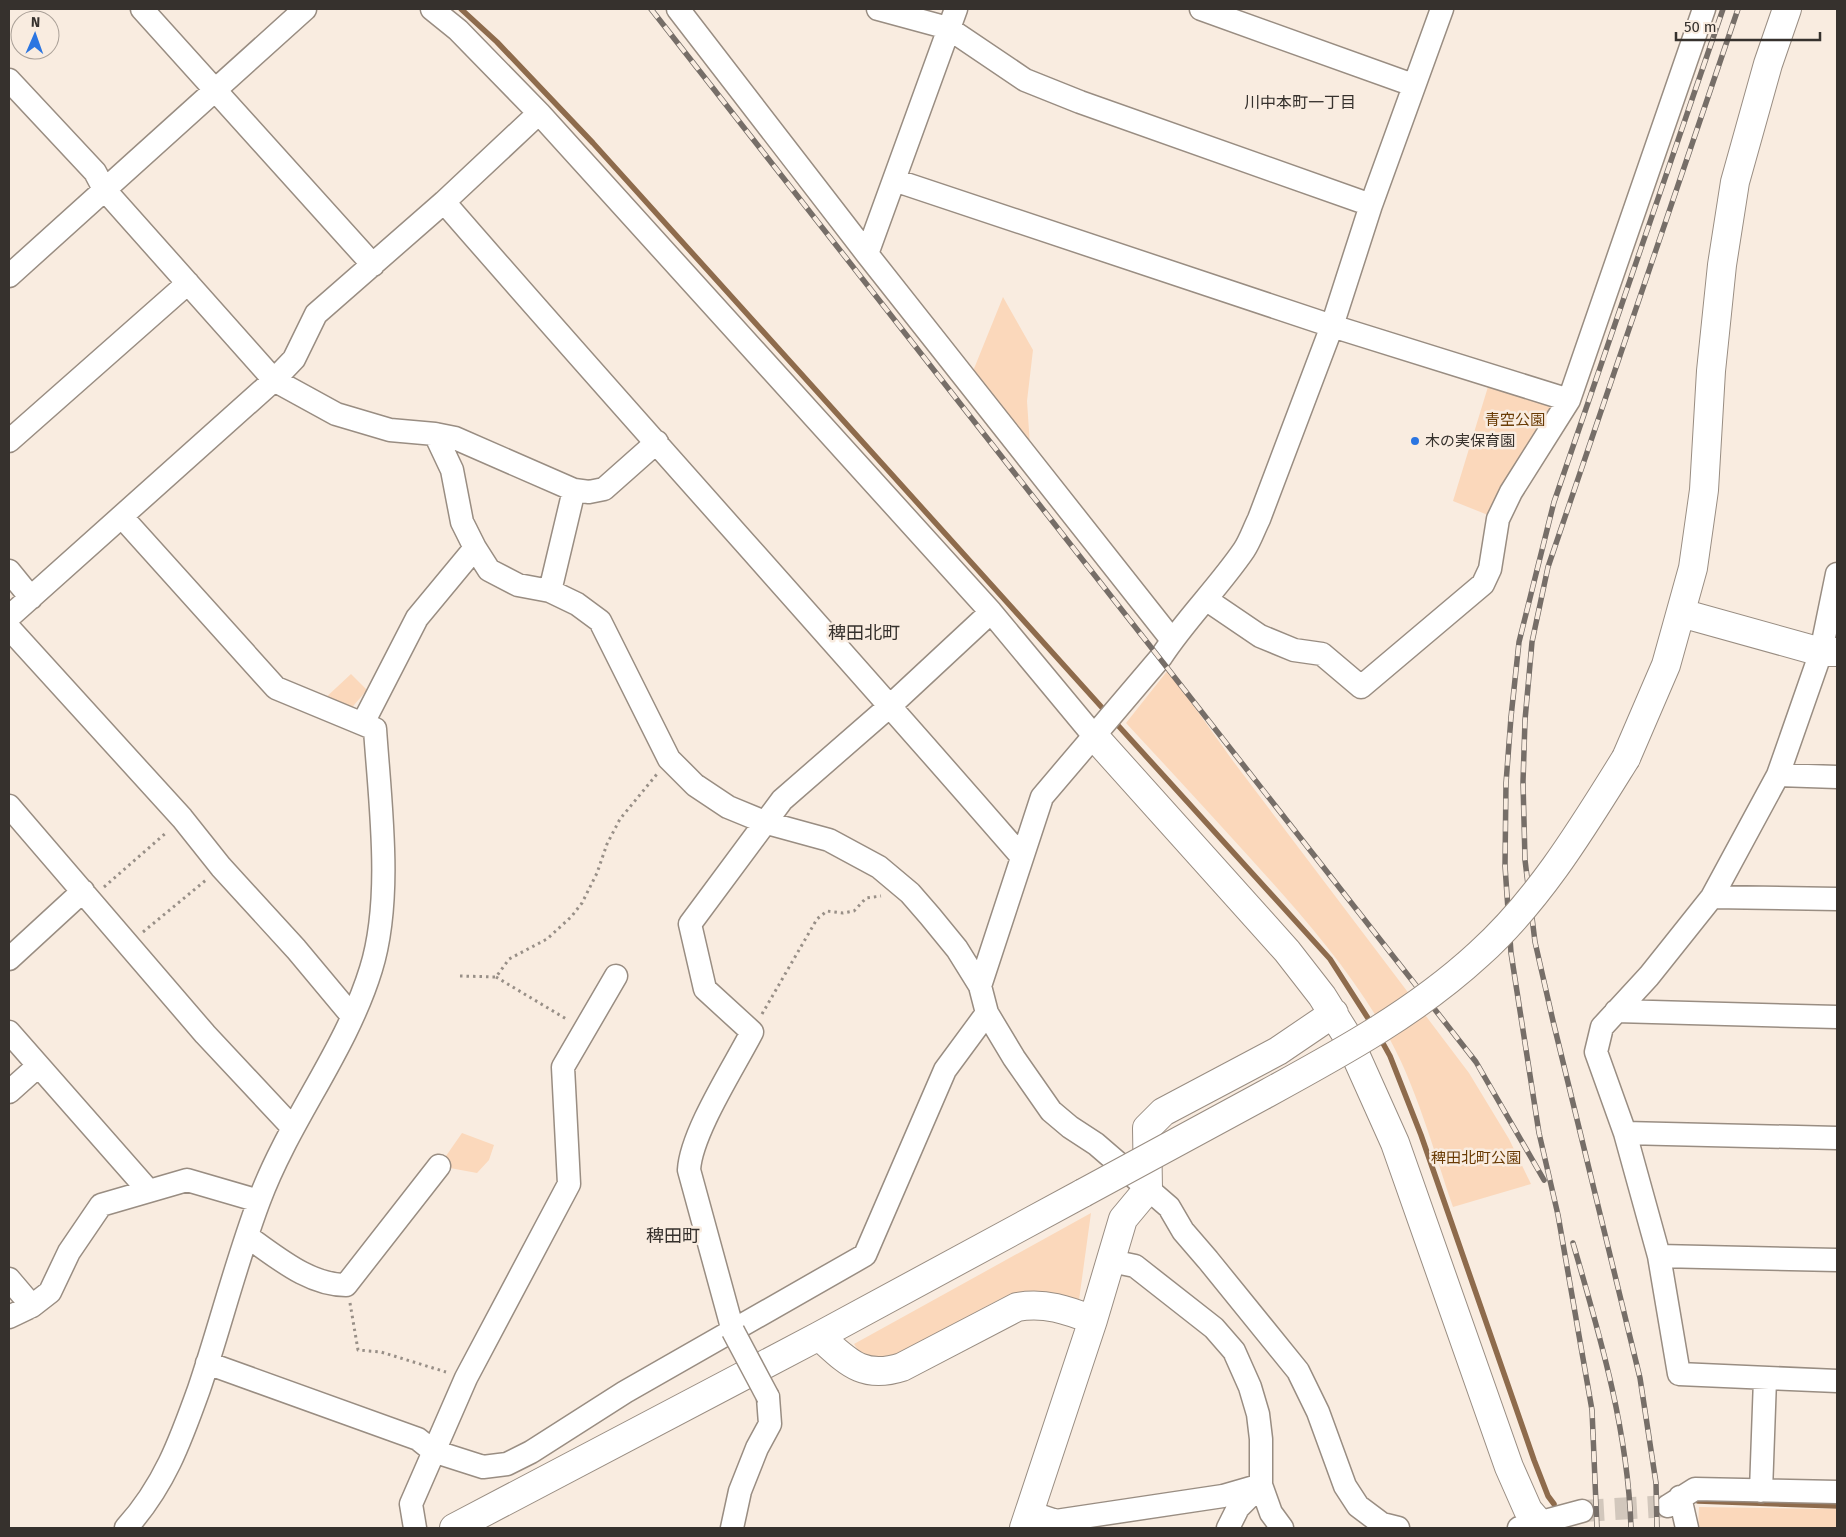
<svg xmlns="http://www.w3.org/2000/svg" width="1846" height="1537" font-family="'Fira Sans','Noto Sans JP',sans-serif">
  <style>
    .green { fill: #fbd8bb }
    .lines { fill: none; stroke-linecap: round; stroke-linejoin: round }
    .stream { stroke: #8e6b4c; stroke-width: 5.5 }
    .minor-tunnel { stroke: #d2c7bc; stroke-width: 22; stroke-dasharray: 22 11; stroke-linecap: butt }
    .minor-casing { stroke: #998d82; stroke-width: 25 }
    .tertiary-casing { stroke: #998d82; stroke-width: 30 }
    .path { stroke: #988f87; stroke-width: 3; stroke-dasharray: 2.5 4; stroke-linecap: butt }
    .minor { stroke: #fff; stroke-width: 22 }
    .tertiary { stroke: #fff; stroke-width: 28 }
    .rail-casing { stroke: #766e68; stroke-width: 5.5 }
    .rail { stroke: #f9ece0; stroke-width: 4; stroke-dasharray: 11; stroke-linecap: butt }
    .minor-bridge-casing { stroke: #998d82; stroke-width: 25; stroke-linecap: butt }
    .tertiary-bridge-casing { stroke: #998d82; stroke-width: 30; stroke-linecap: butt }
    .minor-bridge { stroke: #fff; stroke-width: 22 }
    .tertiary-bridge { stroke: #fff; stroke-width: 28 }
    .poi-dot { fill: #2b75e1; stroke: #f9ece0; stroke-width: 2 }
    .labels { text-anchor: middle; stroke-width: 5; stroke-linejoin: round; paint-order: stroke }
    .park-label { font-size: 15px; fill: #693b04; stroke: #f9ece0 }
    .poi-label { font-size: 15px; fill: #36312d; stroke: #f9ece0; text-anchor: start }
    .neighbourhood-label { font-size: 16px; fill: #36312d; stroke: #f9ece0 }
    .quarter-label { font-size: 18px; fill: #36312d; stroke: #f9ece0 }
  </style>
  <rect width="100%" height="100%" fill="#f9ece0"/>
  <path class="green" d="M 1003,297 L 1033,350 L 1027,401 L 1031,461 L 969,381 Z
    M 1491,377 L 1569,400 L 1498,519 L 1453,501 Z
    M 1168,670 L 1233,761 L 1469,1073 L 1509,1139 L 1531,1184 L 1453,1207 C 1434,1152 1415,1081 1385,1031 C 1348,967 1301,914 1251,859 C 1210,814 1168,768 1126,723 Z
    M 351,674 L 367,690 L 348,712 L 322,701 Z
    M 462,1133 L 494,1145 L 489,1160 L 477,1173 L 439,1166 Z
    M 1091,1213 L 1079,1300 L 1040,1293 L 1002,1298 L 882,1362 L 859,1352 L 854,1344 Z
    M 1699,1507 L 1837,1509 L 1837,1528 L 1698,1528 Z"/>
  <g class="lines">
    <path class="stream" d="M 461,9 L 497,42 L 593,143 L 1106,712
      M 1114,721 L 1330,959 L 1373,1026
      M 1380,1038 L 1390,1056 L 1421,1135 L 1534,1460 L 1548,1496 L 1554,1504
      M 1698,1501 L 1837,1506"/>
    <path class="minor-tunnel" d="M 1582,1511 L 1668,1506"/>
    <defs>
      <path id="minor" d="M 142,9 L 373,265
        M 432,9 L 458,30 L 539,113 L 991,612 L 1094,736
        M 678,9 L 867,254 L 1172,640
        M 878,9 L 948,28 L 1025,80 L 1080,102 L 1371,205
        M 1201,9 L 1413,85
        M 9,80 L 95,172 L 104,189 L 274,380 L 336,414 L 390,430 L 435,434 L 452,470 L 462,522 L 475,548 L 489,570 L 518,585 L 550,591 L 577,604 L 600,621 L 669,759 L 695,785 L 728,807 L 767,823 L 829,840 L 879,867 L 910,893 L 930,916 L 957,949 L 980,986 L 987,1013 L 1014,1058 L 1051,1111 L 1070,1127 L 1096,1144 L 1169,1207 L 1183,1231 L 1208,1260 L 1298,1371 L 1318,1412 L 1345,1486 L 1358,1506 L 1382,1524 L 1398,1528
        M 894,180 L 1332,326 L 1569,400
        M 444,202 C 635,422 831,637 1022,857
        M 867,254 L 956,9
        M 9,276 L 305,9
        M 435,434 L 455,438 L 574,490 L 589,492 L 604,489 L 657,442
        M 9,441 L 188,283
        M 122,517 L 276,688 L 375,729 C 380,803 393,898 371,969 C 346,1051 289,1120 259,1201 C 236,1262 220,1327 199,1389 C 180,1442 164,1486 126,1528
        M 9,571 L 31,598
        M 1837,574 L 1821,652 L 1778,775 L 1712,897 L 1649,976 L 1602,1027 L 1596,1052 L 1625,1133 L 1659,1256 L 1679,1374 L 1837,1381
        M 550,591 L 574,490
        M 1207,600 L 1260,636 L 1294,650 L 1322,654 L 1361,687 L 1483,584 L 1490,569 L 1498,519 L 1511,492 L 1569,400 L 1704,9
        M 9,617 L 274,380 L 294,359 L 316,314 L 444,202 L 539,113
        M 9,628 L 182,818 L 221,867 L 296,949 L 352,1016
        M 363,723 L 417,618 L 475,548
        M 1778,775 L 1837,777
        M 9,806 L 205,1034 L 292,1127
        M 1712,897 L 1837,899
        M 9,959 L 83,891
        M 980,986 L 1042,797 L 1161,657 C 1185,620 1218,588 1244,550 C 1250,541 1254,529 1259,519 L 1332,326 L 1371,205 L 1442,9
        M 1616,1011 L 1837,1017
        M 9,1032 L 148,1190
        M 9,1092 L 38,1066
        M 1625,1133 L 1837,1138
        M 248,1237 C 277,1257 309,1285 346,1285 L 439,1166
        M 1659,1256 L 1837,1260
        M 1111,1261 L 1135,1266 L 1214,1328 L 1234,1351 L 1250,1387 L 1258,1414 L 1261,1439 L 1261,1485 L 1271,1513 L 1282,1528
        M 9,1279 L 32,1306
        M 9,1317 L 32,1306 L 50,1292 L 69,1252 L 101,1205 L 187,1180 L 259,1201
        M 733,1331 L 689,1170 C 691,1133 734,1067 752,1032 L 705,989 L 690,924 L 782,800 L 891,705 L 991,612
        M 207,1363 L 418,1439 L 433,1451 L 483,1467 L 507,1464 L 531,1452 L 625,1392 L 865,1255 L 945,1070 L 987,1013
        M 1761,1491 L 1765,1379
        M 1680,1497 L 1687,1528
        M 1668,1506 L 1695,1489 L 1837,1492
        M 1029,1512 L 1056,1521 L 1223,1496 L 1261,1485
        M 415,1528 L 411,1504 L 466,1378 L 569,1184 L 563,1067 L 616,976
        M 732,1528 L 740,1491 L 757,1448 L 770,1424 L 768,1397
        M 1228,1528 L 1238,1508 L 1261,1485
        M 1519,1528 L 1582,1511"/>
      <path id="tertiary" d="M 1681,613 L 1821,652 L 1837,652
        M 1094,736 L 1287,951 L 1322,996 L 1347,1036 L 1395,1143 L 1509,1467 L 1528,1510 L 1540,1524
        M 1626,758 L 1666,665 L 1693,568 L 1704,490 L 1711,371 L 1722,265 L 1735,182 L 1768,64 L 1787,9
        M 819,1336 C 847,1361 862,1380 902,1367 L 1017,1307 C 1045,1302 1067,1310 1093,1320
        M 454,1528 L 819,1336 L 1083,1193
        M 1024,1528 L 1093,1320 L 1123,1219 L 1148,1189 L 1147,1128 L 1163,1112 L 1278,1051 L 1334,1013"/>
    </defs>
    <use href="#minor" class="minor-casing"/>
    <use href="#tertiary" class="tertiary-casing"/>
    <path class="path" d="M 104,887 L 167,832
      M 143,932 L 206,880
      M 460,976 L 496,977 L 509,959 L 547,939 L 571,917 L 582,903 L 597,873 L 607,844 L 620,819 L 657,774
      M 496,977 L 568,1020
      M 762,1014 L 817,919 L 827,911 L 843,913 L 854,911 L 866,898 L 881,896
      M 350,1303 L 358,1350 L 381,1352 L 446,1372"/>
    <use href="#minor" class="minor"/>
    <use href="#tertiary" class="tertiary"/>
    <defs>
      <path id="rail" d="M 651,9 L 1476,1062 L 1544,1180
        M 1573,1243 C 1600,1336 1628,1430 1631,1528
        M 1597,1528 L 1592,1410 L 1558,1215 L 1539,1133 L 1511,953 L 1505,866 L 1506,783 L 1511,717 L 1519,642 L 1554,502 L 1723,9
        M 1657,1528 L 1656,1483 L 1640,1378 L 1553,1021 L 1535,942 L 1525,860 L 1523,782 L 1525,720 L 1532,642 L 1548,567 L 1738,9"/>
    </defs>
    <use href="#rail" class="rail-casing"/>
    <use href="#rail" class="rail"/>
    <defs>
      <path id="minor-bridge" d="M 733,1331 L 768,1397"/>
      <path id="tertiary-bridge" d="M 1083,1193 C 1143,1161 1202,1128 1262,1096 C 1339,1054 1415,1013 1479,954 C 1540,899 1583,827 1626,758"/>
    </defs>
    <use href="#minor-bridge" class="minor-bridge-casing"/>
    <use href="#tertiary-bridge" class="tertiary-bridge-casing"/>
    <use href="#minor-bridge" class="minor-bridge"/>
    <use href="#tertiary-bridge" class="tertiary-bridge"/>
  </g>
  <circle class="poi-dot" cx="1415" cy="441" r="5"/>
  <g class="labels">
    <g class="park-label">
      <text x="1515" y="425">青空公園</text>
      <text x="1476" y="1163">稗田北町公園</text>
    </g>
    <g class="poi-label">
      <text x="1425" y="446">木の実保育園</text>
    </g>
    <g class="neighbourhood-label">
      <text x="1300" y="108">川中本町一丁目</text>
    </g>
    <g class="quarter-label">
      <text x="864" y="639">稗田北町</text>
      <text x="673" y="1242">稗田町</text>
    </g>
  </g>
  <rect width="1846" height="1537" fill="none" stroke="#36312d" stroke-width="20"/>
  <g transform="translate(35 35) rotate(2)"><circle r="24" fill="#f9ece0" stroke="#aba198"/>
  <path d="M0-4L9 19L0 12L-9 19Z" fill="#2b75e1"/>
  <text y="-8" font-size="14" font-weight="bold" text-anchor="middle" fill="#36312d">N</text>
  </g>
  <path d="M1676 32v8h144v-8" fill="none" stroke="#36312d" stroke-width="2.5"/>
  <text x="1684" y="32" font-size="15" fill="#36312d" stroke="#f9ece0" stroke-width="4" paint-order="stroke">50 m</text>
</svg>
